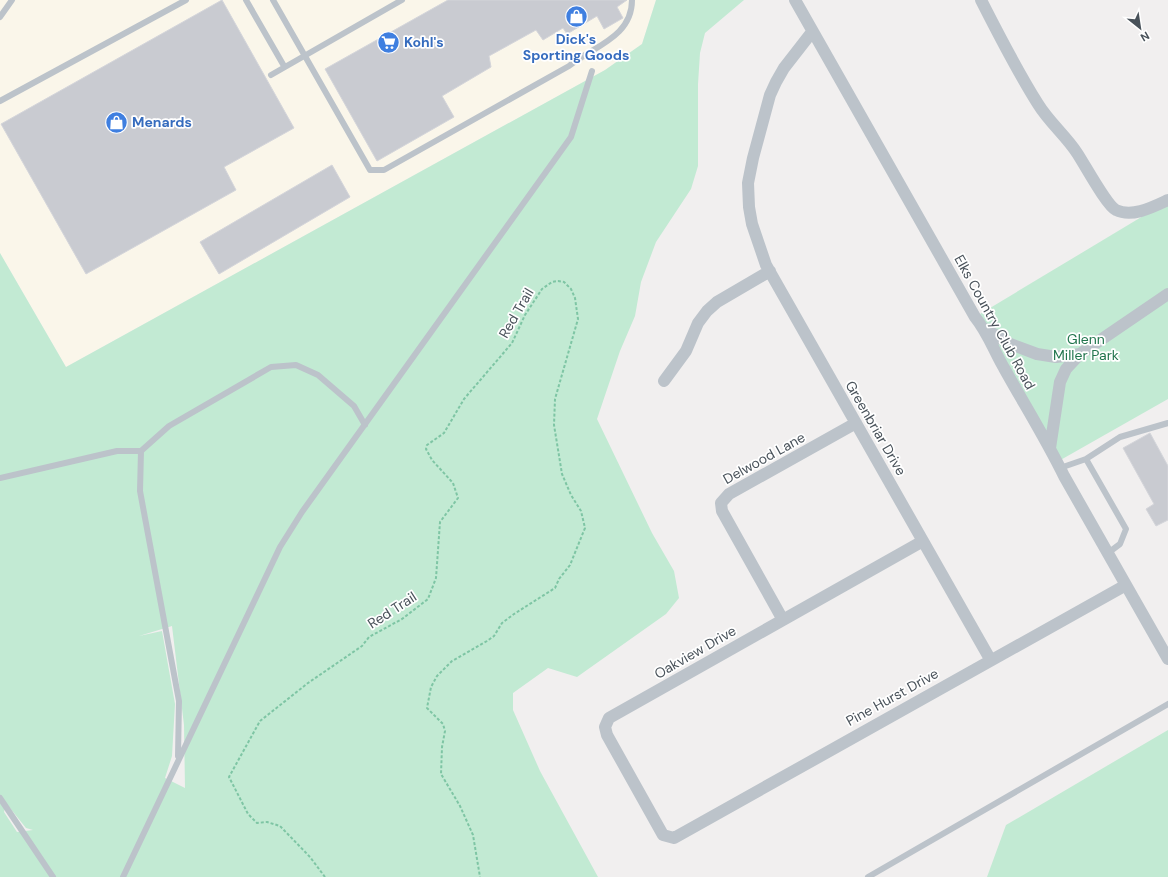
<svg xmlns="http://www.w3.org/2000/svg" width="1168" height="877" font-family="'DM Sans',sans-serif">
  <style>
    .commercial { fill: #faf6ea }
    .green { fill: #c2ead3; fill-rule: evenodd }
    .building { fill: #c9cbd1; stroke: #d4d5da }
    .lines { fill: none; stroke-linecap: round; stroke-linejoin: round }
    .path { stroke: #7ec5a4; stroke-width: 2; stroke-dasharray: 3 2; stroke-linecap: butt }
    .lane { stroke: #bcc3ca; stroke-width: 6 }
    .street { stroke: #bcc3ca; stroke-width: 12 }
    .labels { text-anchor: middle; stroke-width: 3.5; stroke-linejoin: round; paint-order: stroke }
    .shop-label { font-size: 14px; font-weight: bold; fill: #366cbe; stroke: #fff; text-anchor: start }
    .street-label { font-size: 14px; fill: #49525a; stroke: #fff }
    .park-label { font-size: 14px; fill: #21754d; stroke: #fff }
  </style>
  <rect width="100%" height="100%" fill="#f1efef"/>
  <path class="commercial" d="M 0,0 L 656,0 L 642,44 L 605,70 L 66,367 L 0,253 Z"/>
  <path class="green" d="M 656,0 L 744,0 L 705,33 L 700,53 L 698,84 L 698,166 L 691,189 L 656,242 L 641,282 L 635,316 L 620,351 L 597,419 L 652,533 L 674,571 L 679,598 L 666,614 L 577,677 L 548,668 L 513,693 L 513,710 L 540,771 L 598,877 L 0,877 L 0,253 L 66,367 L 605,70 L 642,44 ZM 172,626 L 184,725 L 185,788 L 165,778 L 172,756 L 175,704 L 162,631 L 139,636 ZM 6,803 L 26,828 L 33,830 L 17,832 L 4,812 Z
    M 1168,201 L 1168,399 L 1057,462 L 975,317 Z
    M 1168,730 L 1168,877 L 987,877 L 1006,825 Z"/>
  <path class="building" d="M 222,0 L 294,128 L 224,167 L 236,190 L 86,274 L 1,124 Z
    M 448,0 L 627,0 L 617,7 L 623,18 L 604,29 L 597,16 L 567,34 L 563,28 L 543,40 L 536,30 L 489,56 L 491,67 L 442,96 L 454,117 L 377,161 L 325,69 Z
    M 332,165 L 350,197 L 219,274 L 200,242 Z
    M 1150,433 L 1168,466 L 1168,520 L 1156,526 L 1146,509 L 1154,504 L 1123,448 Z"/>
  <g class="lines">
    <path class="path" d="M 325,877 L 310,857 L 280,826 L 267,822 L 257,823 L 248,814 L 229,777 L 260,721 L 308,683 L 362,646 L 369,637 L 402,619 L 428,599 L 436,578 L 440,522 L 458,498 L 453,483 L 432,460 L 426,449 L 427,445 L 444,433 L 464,399 L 512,343 L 525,315 L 542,289 L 552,282 L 558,281 L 564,282 L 571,289 L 575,298 L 578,319 L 555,399 L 554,425 L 562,474 L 571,495 L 581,511 L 585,528 L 570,565 L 559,579 L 555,588 L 514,614 L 502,623 L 494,636 L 487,641 L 452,661 L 437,676 L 431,687 L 427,708 L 443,724 L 445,731 L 442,747 L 441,774 L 460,806 L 473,835 L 480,877"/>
    <path class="lane" d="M 246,0 L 284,66
      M 273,0 L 370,170 L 384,170 L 569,66 C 594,46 632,37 632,0
      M 0,17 L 12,0
      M 271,75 L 402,0
      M 0,101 L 186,0
      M 141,451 L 140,491 L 179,701 L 178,756
      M 1086,459 L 1126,529 L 1120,544 L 1108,553
      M 1060,468 L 1086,459 L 1120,437 L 1168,423
      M 0,478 L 117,451 L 141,451 L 169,426 L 271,367 L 296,365 L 318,375 L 354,406 L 365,425
      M 0,798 L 53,877
      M 123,877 L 280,547 L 302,512 L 571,137 L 592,71
      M 868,877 L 1168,704"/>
    <path class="street" d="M 795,0 L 975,317 C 988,333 994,351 1004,368 C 1024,404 1046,439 1064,476 L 1168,659
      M 981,0 C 999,35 1017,71 1038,104 C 1049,122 1066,136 1077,153 C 1085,165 1107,206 1116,210 C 1132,218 1153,207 1168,200
      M 812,32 L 784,68 L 776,82 L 770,95 L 753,158 L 748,183 L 749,207 L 752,224 L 766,265 L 990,659
      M 985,329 L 1010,344 L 1037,354 L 1056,357 L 1080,354 L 1168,294
      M 664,381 L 686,351 L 698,323 L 707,311 L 717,302 L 770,271
      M 1050,448 L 1060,382 L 1066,369 L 1080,354
      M 923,541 L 609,718 L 605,727 L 607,735 L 663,835 L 674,838 L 1126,585
      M 783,620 L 722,511 L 721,503 L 729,494 L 856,423"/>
  </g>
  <defs>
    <symbol id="shop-disc" viewBox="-11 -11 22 22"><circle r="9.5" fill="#3f7fe0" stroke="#fff"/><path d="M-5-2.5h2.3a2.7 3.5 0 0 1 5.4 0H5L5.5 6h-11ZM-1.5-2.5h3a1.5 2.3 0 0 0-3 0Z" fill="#fff"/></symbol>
    <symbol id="supermarket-disc" viewBox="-11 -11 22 22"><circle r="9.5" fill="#3f7fe0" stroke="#fff"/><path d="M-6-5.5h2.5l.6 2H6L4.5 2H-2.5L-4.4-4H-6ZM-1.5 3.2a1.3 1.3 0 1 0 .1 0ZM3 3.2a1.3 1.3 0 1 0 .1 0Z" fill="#fff"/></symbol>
  </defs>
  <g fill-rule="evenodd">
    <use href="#shop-disc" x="564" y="4" width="25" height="25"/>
    <use href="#supermarket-disc" x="376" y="30" width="25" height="25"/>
    <use href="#shop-disc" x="104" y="110" width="25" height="25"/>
  </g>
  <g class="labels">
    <g class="shop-label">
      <text x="576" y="44" text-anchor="middle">Dick's<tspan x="576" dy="16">Sporting Goods</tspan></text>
      <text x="404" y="47">Kohl's</text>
      <text x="132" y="127">Menards</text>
    </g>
    <g class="street-label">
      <text transform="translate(516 313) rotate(-60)" y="5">Red Trail</text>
      <text transform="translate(995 322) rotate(61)" y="5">Elks Country Club Road</text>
      <text transform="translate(876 428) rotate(60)" y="5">Greenbriar Drive</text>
      <text transform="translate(764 458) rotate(-29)" y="5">Delwood Lane</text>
      <text transform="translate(392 610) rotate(-33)" y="5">Red Trail</text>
      <text transform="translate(695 652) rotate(-30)" y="5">Oakview Drive</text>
      <text transform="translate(892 697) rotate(-29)" y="5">Pine Hurst Drive</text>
    </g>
    <g class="park-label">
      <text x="1086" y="344">Glenn<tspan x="1086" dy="16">Miller Park</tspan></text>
    </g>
  </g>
  <g transform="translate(1140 28) rotate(150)" stroke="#ffffff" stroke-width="3" paint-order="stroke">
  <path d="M0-3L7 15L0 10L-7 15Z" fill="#49525a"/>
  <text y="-6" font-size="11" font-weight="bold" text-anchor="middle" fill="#49525a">N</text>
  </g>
</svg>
